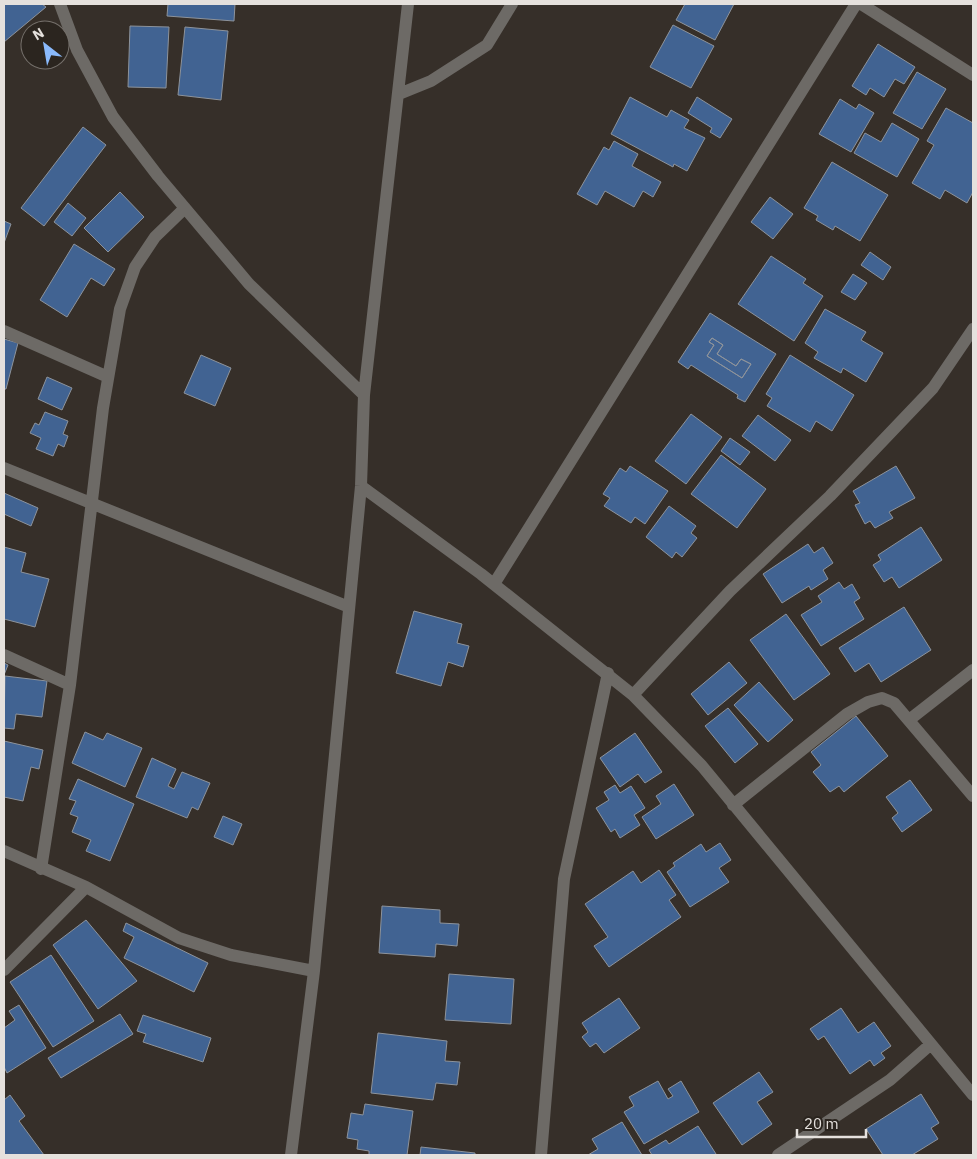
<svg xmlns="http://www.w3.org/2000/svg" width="977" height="1159" font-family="'IBM Plex Sans',sans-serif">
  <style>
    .building { fill: #416392; stroke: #8d939b; fill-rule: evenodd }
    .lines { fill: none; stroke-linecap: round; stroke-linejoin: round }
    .street { stroke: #6d6a66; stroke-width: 12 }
  </style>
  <rect width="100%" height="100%" fill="#362f29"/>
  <path class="building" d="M 4,4 L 42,4 L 46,7 L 4,42 Z
    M 168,4 L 235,4 L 234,21 L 167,16 Z
    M 685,4 L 734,4 L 715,40 L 676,20 Z
    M 673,25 L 714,46 L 691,88 L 650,67 Z
    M 130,26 L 169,27 L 166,88 L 128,87 Z
    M 185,27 L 228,31 L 221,100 L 178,95 Z
    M 878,44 L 915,67 L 904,84 L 895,79 L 884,97 L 870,88 L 866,95 L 852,86 Z
    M 917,72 L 946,89 L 922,129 L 893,113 Z
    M 630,97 L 667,117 L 671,110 L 689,120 L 684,128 L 705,138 L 687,171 L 674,164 L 673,167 L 611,134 Z
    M 697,97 L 732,119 L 720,138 L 710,132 L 712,128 L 688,113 Z
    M 840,99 L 856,109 L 859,104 L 874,113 L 851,152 L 819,134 Z
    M 946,108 L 973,123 L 973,192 L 967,203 L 945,190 L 940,199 L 912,183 L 934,145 L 927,141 Z
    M 892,123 L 919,139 L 897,177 L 854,153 L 865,133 L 881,142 Z
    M 83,127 L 106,145 L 44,226 L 21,208 Z
    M 614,141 L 638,154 L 632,166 L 661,182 L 653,197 L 643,191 L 634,207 L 605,191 L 597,205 L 577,194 L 604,147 L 609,150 Z
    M 832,162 L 888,195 L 860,241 L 835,226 L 833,230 L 816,220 L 818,216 L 804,208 Z
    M 120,192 L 144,217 L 108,252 L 84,228 Z
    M 770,197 L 793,214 L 773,239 L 751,222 Z
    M 68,203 L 86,218 L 72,236 L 54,222 Z
    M 4,221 L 11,224 L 4,243 Z
    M 74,244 L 115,269 L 104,286 L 91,278 L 67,317 L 40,300 Z
    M 870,252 L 891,267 L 883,280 L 861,265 Z
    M 771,256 L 806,279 L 803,283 L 823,296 L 794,341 L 738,304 Z
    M 853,274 L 867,283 L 855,300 L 841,292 Z
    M 825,309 L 866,332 L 861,340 L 883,353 L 866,382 L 843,368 L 841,373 L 814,358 L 818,352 L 805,343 Z
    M 710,313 L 776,354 L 745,402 L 737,398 L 738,395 L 691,365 L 688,369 L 678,362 ZM 712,338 L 723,345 L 717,354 L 736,366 L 741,359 L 751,364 L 742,378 L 707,356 L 714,345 L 709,342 Z
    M 712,338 L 723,345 L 717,354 L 736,366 L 741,359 L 751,364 L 742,378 L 707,356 L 714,345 L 709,342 Z
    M 4,339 L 18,343 L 6,389 L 4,389 Z
    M 201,355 L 231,368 L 215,406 L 184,393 Z
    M 790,355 L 854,395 L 832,431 L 816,421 L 810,432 L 767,406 L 772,398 L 766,394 Z
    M 47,377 L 72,388 L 62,410 L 38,399 Z
    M 45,412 L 68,421 L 63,434 L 68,436 L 64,447 L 58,444 L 53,456 L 36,449 L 41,438 L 30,433 L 35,423 L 39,425 Z
    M 691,414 L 722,437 L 686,484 L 655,461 Z
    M 758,415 L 791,440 L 775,461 L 742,436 Z
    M 730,438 L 750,452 L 740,465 L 721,451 Z
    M 721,455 L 766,489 L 737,528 L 691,494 Z
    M 630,466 L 668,491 L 645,524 L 635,517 L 631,523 L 604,506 L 610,498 L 603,494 L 620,468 L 626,472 Z
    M 896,466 L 915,498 L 889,512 L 893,518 L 875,528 L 870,521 L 865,524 L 855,505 L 860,503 L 853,491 Z
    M 4,493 L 38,508 L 31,526 L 4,514 Z
    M 669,506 L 696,526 L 691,533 L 697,538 L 682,557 L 676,552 L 672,558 L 646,537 Z
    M 921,527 L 942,560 L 899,588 L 892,577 L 884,582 L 873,565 L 881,560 L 878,555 Z
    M 808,544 L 814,553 L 823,547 L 833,563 L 823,570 L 828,579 L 811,590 L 809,586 L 782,603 L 763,574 Z
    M 4,547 L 26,553 L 21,572 L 49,579 L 35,627 L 4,619 Z
    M 839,582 L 844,589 L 852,584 L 860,598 L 854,602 L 864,619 L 821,646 L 801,615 L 822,602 L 818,596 Z
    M 904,607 L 931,650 L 881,682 L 869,663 L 855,672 L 839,648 Z
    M 414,611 L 462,624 L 457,643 L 469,646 L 463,667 L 448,662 L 441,686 L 396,673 Z
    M 786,614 L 830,674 L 794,700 L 750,640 Z
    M 729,662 L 747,683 L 708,715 L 691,694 Z
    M 4,663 L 8,665 L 4,675 Z
    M 5,676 L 47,681 L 42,717 L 16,714 L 14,729 L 4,728 Z
    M 759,682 L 793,720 L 768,742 L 734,705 Z
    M 728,708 L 758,744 L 735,763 L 705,726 Z
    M 856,716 L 888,756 L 844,792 L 839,786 L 830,792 L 813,772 L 821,765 L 811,752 Z
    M 85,732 L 103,740 L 107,733 L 142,748 L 125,787 L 72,763 Z
    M 635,733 L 662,772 L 645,783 L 638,774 L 620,787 L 600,758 Z
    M 4,741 L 43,750 L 39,769 L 31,767 L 23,801 L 4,797 Z
    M 152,758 L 176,769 L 168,786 L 174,789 L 182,772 L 210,783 L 198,810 L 192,807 L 187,818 L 136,797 Z
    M 78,779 L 134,804 L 110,861 L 86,851 L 91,840 L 72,832 L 78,817 L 70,814 L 76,801 L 69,799 Z
    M 910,780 L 932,810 L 902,832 L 892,818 L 898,813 L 886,797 Z
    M 674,784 L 694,815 L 656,839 L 642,817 L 661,804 L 656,796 Z
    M 615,785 L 620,793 L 631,786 L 645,808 L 634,815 L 640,825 L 620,838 L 615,829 L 611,832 L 596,808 L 609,800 L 604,792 Z
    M 223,816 L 242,824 L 233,845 L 214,837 Z
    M 720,843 L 731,860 L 719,868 L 729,882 L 690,907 L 667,872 L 675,866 L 673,863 L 701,844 L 706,852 Z
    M 659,870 L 676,895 L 669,900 L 681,917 L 609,967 L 594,946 L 608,937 L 585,904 L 633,871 L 641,883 Z
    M 382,906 L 440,910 L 440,923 L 459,924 L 457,946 L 436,944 L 435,957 L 379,953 Z
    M 86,920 L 137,981 L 98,1009 L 53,945 Z
    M 126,923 L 208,963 L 194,992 L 124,958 L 134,937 L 123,931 Z
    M 51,955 L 94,1021 L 53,1047 L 10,982 Z
    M 449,974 L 514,979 L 511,1024 L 445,1020 Z
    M 619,998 L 640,1028 L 604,1053 L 596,1043 L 590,1047 L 582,1037 L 588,1032 L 582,1023 Z
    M 19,1005 L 46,1048 L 7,1073 L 4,1067 L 4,1028 L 15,1020 L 9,1011 Z
    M 841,1008 L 858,1033 L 874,1022 L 891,1046 L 881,1053 L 885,1058 L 874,1066 L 870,1060 L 850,1074 L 824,1036 L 818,1040 L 810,1029 Z
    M 120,1014 L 133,1034 L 61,1078 L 48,1058 Z
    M 143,1015 L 211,1038 L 203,1062 L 143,1042 L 146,1034 L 137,1031 Z
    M 378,1033 L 447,1041 L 445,1061 L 460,1062 L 457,1085 L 436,1083 L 433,1100 L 371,1093 Z
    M 759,1072 L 773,1092 L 757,1102 L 772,1124 L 742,1145 L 713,1103 Z
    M 658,1081 L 668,1099 L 673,1096 L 668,1089 L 681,1081 L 699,1112 L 644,1144 L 624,1112 L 634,1106 L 629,1097 Z
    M 921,1094 L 939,1123 L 931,1128 L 938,1139 L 912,1155 L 883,1155 L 866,1129 Z
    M 10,1095 L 25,1116 L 19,1121 L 44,1155 L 4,1155 L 4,1100 Z
    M 365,1104 L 413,1111 L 407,1155 L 369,1155 L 369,1151 L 357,1149 L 358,1140 L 347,1138 L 351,1113 L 363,1115 Z
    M 622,1122 L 642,1155 L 588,1155 L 598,1149 L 592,1139 Z
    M 698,1126 L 716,1154 L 714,1155 L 652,1155 L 649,1150 L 666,1140 L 669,1144 Z
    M 421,1147 L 475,1153 L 475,1155 L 420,1155 Z"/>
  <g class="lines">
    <path class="street" d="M 60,4 L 77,50 L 113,117 L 158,176 L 249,284 L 364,395
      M 861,4 L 973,75
      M 399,94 L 431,81 L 487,45 L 512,4
      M 4,331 L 108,377
      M 4,468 L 349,607
      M 361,486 L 481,574 L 633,695 L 702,766 L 973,1095
      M 494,584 L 856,4
      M 4,655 L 70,685
      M 633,695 L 730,591 L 830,496 L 933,388 L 973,329
      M 909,720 L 973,670
      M 733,805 L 847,714 L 868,702 L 882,698 L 894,703 L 973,796
      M 4,851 L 86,887 L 179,938 L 231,955 L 314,971
      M 41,869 L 70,685 L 103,408 L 120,309 L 135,267 L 155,237 L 185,208
      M 4,970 L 86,887
      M 291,1155 L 314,971 L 361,486 L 364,395 L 408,4
      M 541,1155 L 564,879 L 608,673
      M 778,1155 L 890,1080 L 931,1044"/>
  </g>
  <rect width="977" height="1159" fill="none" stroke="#e5e1dd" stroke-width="10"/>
  <g transform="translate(45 45) rotate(329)"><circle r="24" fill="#2b251f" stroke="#75706b"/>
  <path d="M0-4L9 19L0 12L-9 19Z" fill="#8abafc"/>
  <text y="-8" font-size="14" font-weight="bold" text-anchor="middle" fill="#e5e1dd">N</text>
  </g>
  <path d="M797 1129v8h69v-8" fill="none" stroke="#e5e1dd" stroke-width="2.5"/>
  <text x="804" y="1129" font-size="15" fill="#e5e1dd" stroke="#2b251f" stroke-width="4" paint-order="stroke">20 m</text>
</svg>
